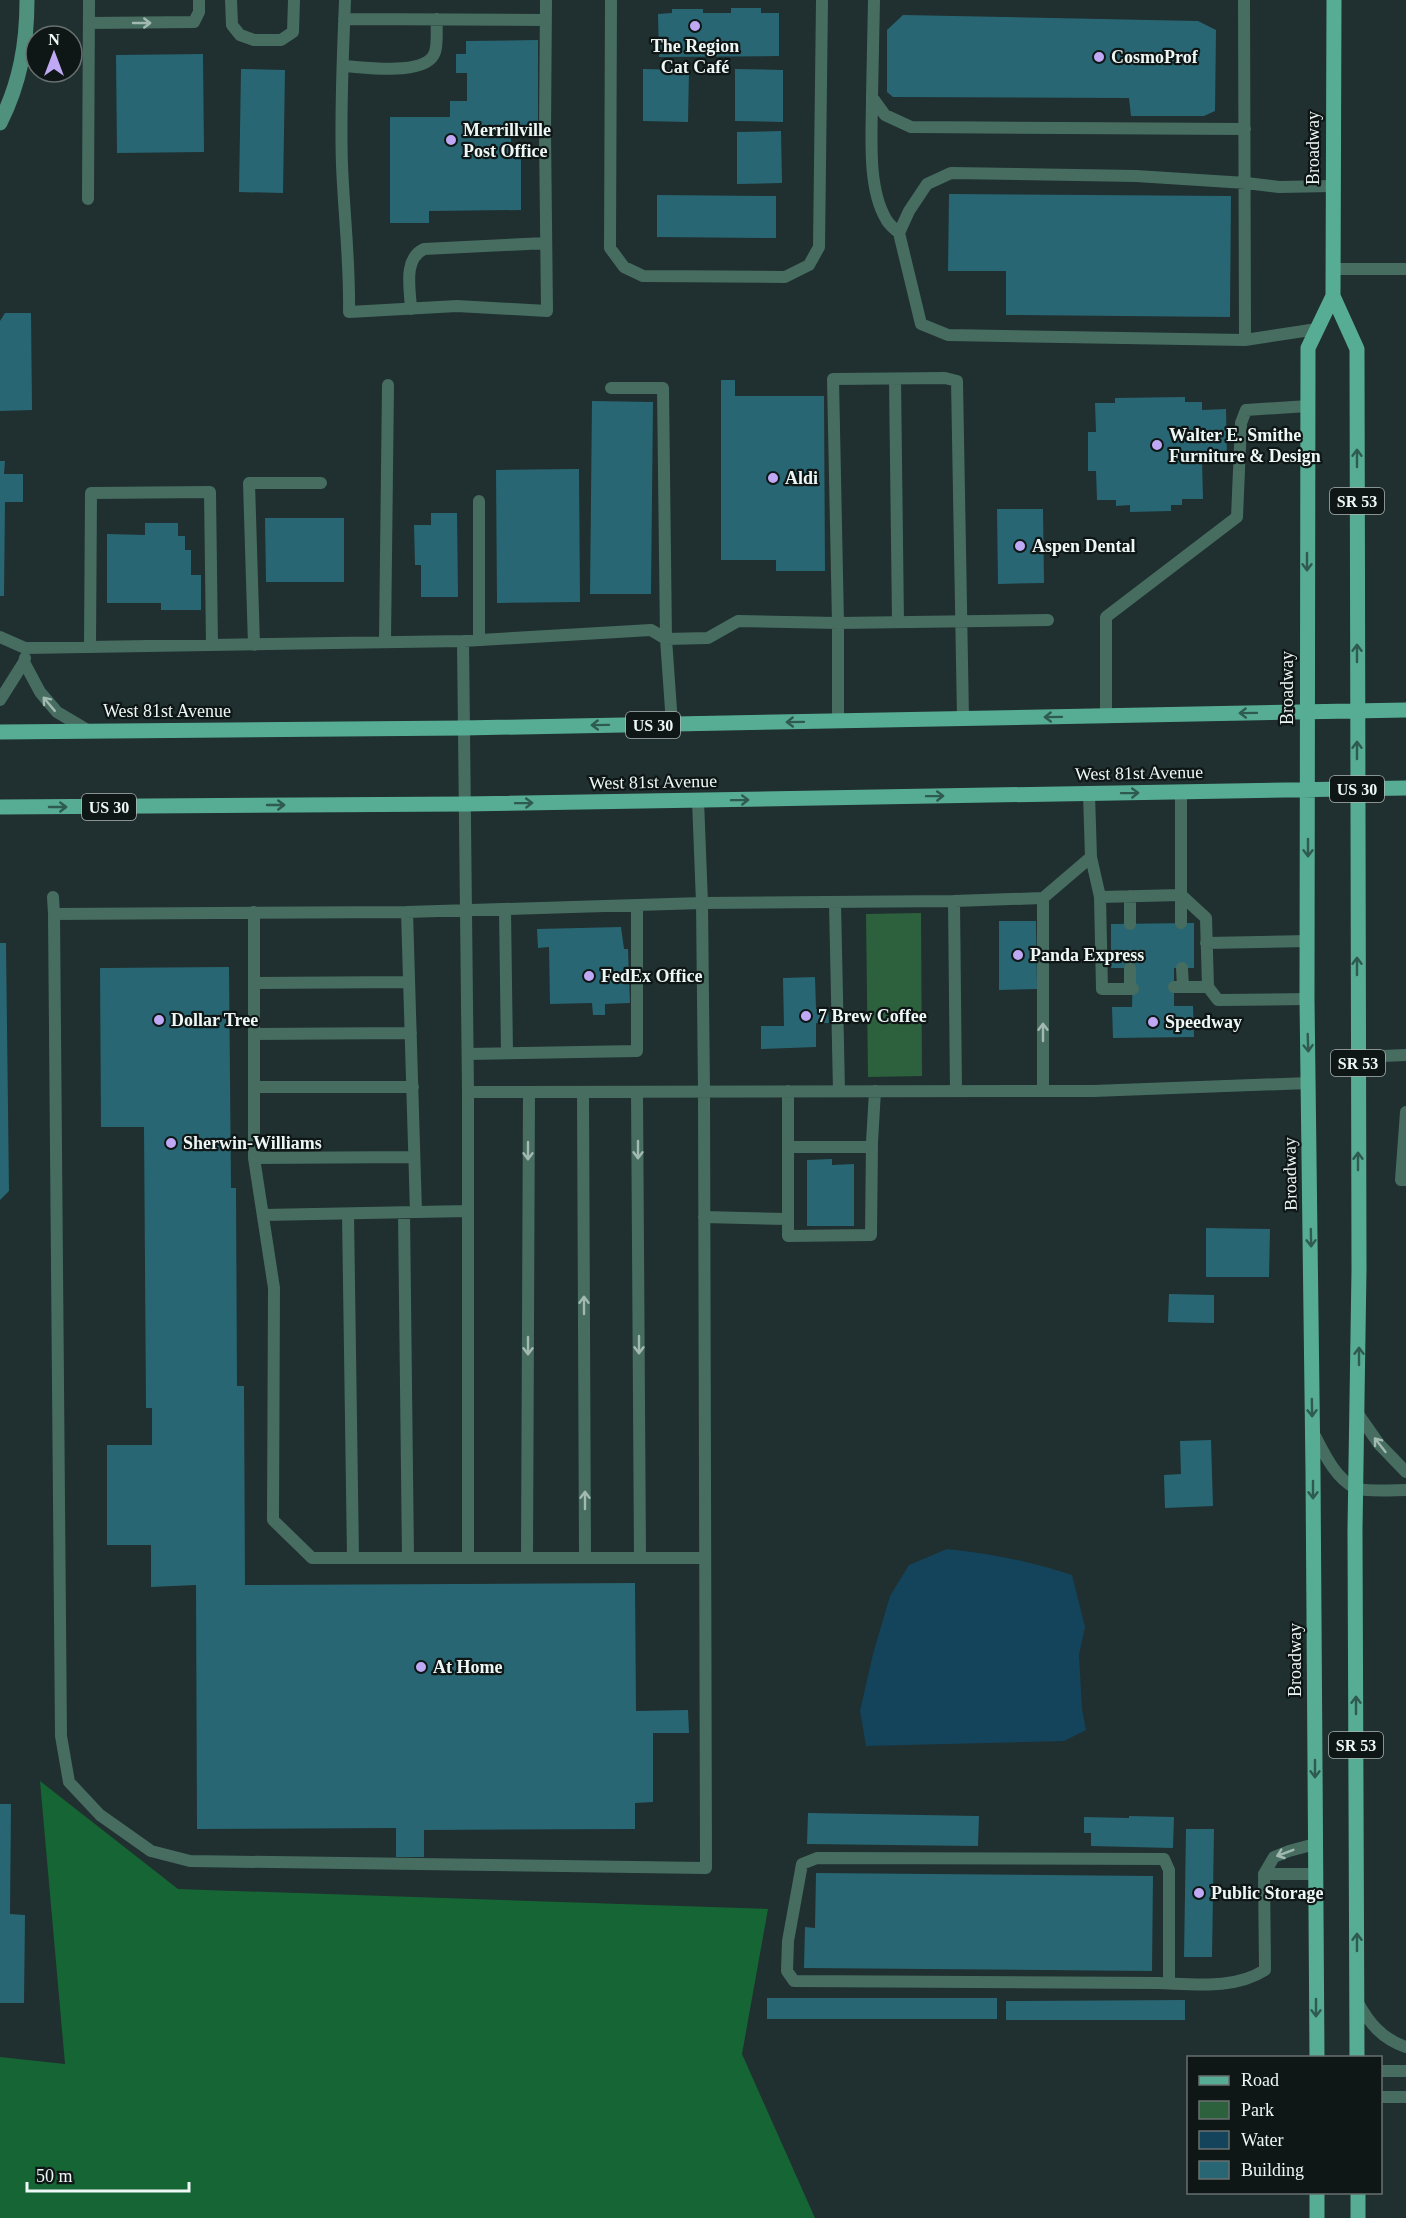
<svg xmlns="http://www.w3.org/2000/svg" width="1406" height="2218" font-family="Georgia,serif">
  <style>
    .green { fill: #2d603c }
    .forest { fill: #166534 }
    .water { fill: #13445c }
    .building { fill: #296673 }
    .lines { fill: none; stroke-linecap: round; stroke-linejoin: round }
    .lane { stroke: #466d60; stroke-width: 12 }
    .secondary { stroke: #50917e; stroke-width: 15 }
    .primary { stroke: #57ad94; stroke-width: 15 }
    .oneway { stroke: #a2b9b2 }
    .oneway2 { stroke: #2f5a4f }
    .poi-dot { fill: #bfa9f4; stroke: #0f1616; stroke-width: 2 }
    .labels { text-anchor: middle; stroke-width: 4.5; stroke-linejoin: round; paint-order: stroke }
    .shield { fill: #0f1616; stroke: #aab4b3; stroke-width: 1.5 }
    .shield-label { font-size: 16px; font-weight: bold; fill: #edf7f6 }
    .poi-label { font-size: 18px; font-weight: bold; fill: #edf7f6; stroke: #0f1616; text-anchor: start }
    .street-label { font-size: 18px; fill: #edf7f6; stroke: #0f1616 }
  </style>
  <rect width="100%" height="100%" fill="#202f2f"/>
  <path class="green" d="M 921,913 L 922,1076 L 868,1077 L 866,914 Z"/>
  <path class="forest" d="M 40,1781 L 178,1889 L 768,1909 L 742,2054 L 815,2218 L 0,2218 L 0,2057 L 65,2064 Z"/>
  <path class="water" d="M 947,1549 C 992,1554 1030,1561 1072,1575 L 1085,1627 L 1079,1655 L 1082,1709 L 1086,1730 L 1064,1741 L 866,1746 L 860,1711 L 873,1654 L 890,1596 L 909,1565 Z"/>
  <path class="building" d="M 731,8 L 761,8 L 761,13 L 779,13 L 779,56 L 659,57 L 658,14 L 672,13 L 672,9 L 703,9 L 703,13 L 731,13 Z
    M 903,15 L 1198,21 L 1216,30 L 1215,111 L 1204,116 L 1131,116 L 1129,98 L 893,97 L 887,92 L 887,30 Z
    M 538,40 L 538,129 L 511,129 L 511,151 L 521,151 L 521,210 L 429,211 L 429,223 L 390,223 L 390,117 L 450,117 L 450,101 L 467,101 L 467,73 L 456,73 L 456,54 L 466,54 L 466,41 Z
    M 203,54 L 204,152 L 117,153 L 116,55 Z
    M 241,69 L 285,70 L 283,193 L 239,192 Z
    M 643,69 L 689,70 L 688,122 L 643,121 Z
    M 735,69 L 783,70 L 783,122 L 735,121 Z
    M 781,131 L 782,183 L 737,184 L 737,132 Z
    M 949,194 L 1231,196 L 1230,317 L 1006,315 L 1006,271 L 948,271 Z
    M 657,195 L 776,196 L 776,238 L 657,237 Z
    M 5,313 L 31,313 L 32,410 L 0,411 L 0,321 Z
    M 721,380 L 735,380 L 735,396 L 824,396 L 825,571 L 776,571 L 776,560 L 721,560 Z
    M 1185,397 L 1185,402 L 1202,402 L 1202,410 L 1226,409 L 1227,459 L 1202,459 L 1203,499 L 1182,499 L 1182,505 L 1171,505 L 1171,511 L 1130,512 L 1130,505 L 1116,506 L 1116,500 L 1097,500 L 1096,471 L 1088,471 L 1088,432 L 1096,432 L 1095,403 L 1115,403 L 1115,398 Z
    M 592,401 L 653,402 L 651,594 L 590,594 Z
    M 0,461 L 5,461 L 4,474 L 23,474 L 23,502 L 5,502 L 4,596 L 0,596 Z
    M 579,469 L 580,602 L 497,603 L 496,470 Z
    M 997,509 L 1043,509 L 1044,583 L 998,584 Z
    M 431,513 L 457,513 L 458,597 L 421,597 L 421,565 L 415,565 L 414,525 L 431,525 Z
    M 265,518 L 344,518 L 344,582 L 266,582 Z
    M 145,523 L 178,523 L 178,536 L 185,536 L 185,550 L 191,550 L 191,575 L 201,575 L 201,610 L 161,610 L 161,603 L 107,603 L 107,534 L 145,535 Z
    M 999,921 L 1036,921 L 1037,989 L 999,990 Z
    M 1194,923 L 1194,968 L 1174,968 L 1174,1006 L 1193,1006 L 1194,1037 L 1113,1038 L 1112,1007 L 1132,1007 L 1133,968 L 1111,968 L 1111,924 Z
    M 621,927 L 624,949 L 628,949 L 630,1003 L 605,1004 L 605,1015 L 593,1015 L 592,1003 L 550,1004 L 549,947 L 538,948 L 537,929 Z
    M 0,943 L 6,943 L 9,1191 L 0,1200 Z
    M 229,967 L 231,1188 L 236,1188 L 237,1386 L 244,1386 L 245,1585 L 635,1583 L 636,1711 L 688,1710 L 689,1733 L 653,1733 L 653,1802 L 635,1803 L 635,1829 L 424,1830 L 424,1857 L 396,1857 L 396,1828 L 197,1829 L 196,1585 L 151,1587 L 151,1545 L 107,1545 L 107,1445 L 152,1445 L 152,1408 L 146,1408 L 144,1127 L 101,1127 L 100,968 Z
    M 815,977 L 816,1009 L 828,1009 L 829,1023 L 816,1023 L 816,1047 L 761,1049 L 761,1026 L 784,1026 L 783,978 Z
    M 832,1159 L 832,1165 L 854,1164 L 854,1226 L 807,1226 L 807,1160 Z
    M 1206,1228 L 1270,1229 L 1269,1277 L 1206,1277 Z
    M 1169,1294 L 1214,1295 L 1214,1323 L 1168,1322 Z
    M 1211,1440 L 1213,1506 L 1165,1508 L 1164,1475 L 1181,1474 L 1180,1441 Z
    M 0,1804 L 11,1804 L 10,1914 L 25,1915 L 24,2003 L 0,2003 Z
    M 808,1813 L 979,1816 L 978,1846 L 807,1844 Z
    M 1129,1816 L 1174,1817 L 1173,1848 L 1091,1846 L 1091,1833 L 1084,1833 L 1084,1817 L 1129,1818 Z
    M 1186,1829 L 1214,1829 L 1212,1957 L 1184,1957 Z
    M 816,1873 L 1153,1876 L 1152,1971 L 804,1968 L 805,1927 L 815,1928 Z
    M 767,1998 L 997,1998 L 997,2019 L 767,2019 Z
    M 1185,2000 L 1185,2020 L 1006,2020 L 1006,2001 Z"/>
  <g class="lines">
    <path class="lane" d="M 231,0 L 232,25 L 240,35 L 254,40 L 281,40 L 293,32 L 294,0
      M 345,0 C 343,55 340,110 342,165 C 344,215 350,263 349,312 L 457,306 L 547,311 L 545,133 L 546,0
      M 611,0 L 610,248 L 624,267 L 643,276 L 785,277 L 809,265 L 819,247 L 822,0
      M 874,0 L 872,97 L 885,115 L 911,127 L 1245,129
      M 1244,0 L 1245,340
      M 344,19 L 546,20
      M 89,23 L 194,22 L 199,12 L 199,0
      M 343,66 C 364,67 427,77 435,52 C 438,43 436,29 437,19
      M 872,97 C 872,133 867,187 886,219 C 889,225 895,229 899,233
      M 88,199 L 89,0
      M 1333,269 L 1406,269
      M 411,309 C 410,288 403,259 424,249 L 546,243
      M 1317,329 L 1245,340 L 948,335 L 921,324 L 899,233 L 909,211 L 927,184 L 951,173 L 1136,176 L 1246,183 L 1279,187 L 1333,186
      M 895,379 L 898,622
      M 611,388 L 663,388 L 666,639
      M 479,501 L 479,639
      M 0,637 L 25,648 L 463,641 L 651,630 L 666,639
      M 385,641 L 388,385
      M 463,641 L 468,1092 L 1093,1091 L 1309,1083
      M 254,645 L 249,483 L 321,483
      M 90,647 L 91,493 L 210,492 L 212,645
      M 24,662 L 40,692 L 57,712 L 89,731
      M 0,700 L 24,662 L 25,658
      M 1106,716 L 1106,617 L 1237,517 L 1241,423 L 1246,410 L 1308,406
      M 838,721 L 838,623 L 833,379 L 945,378 L 957,381 L 963,718
      M 672,724 L 666,639 L 708,638 L 738,621 L 838,623 L 1048,620
      M 1181,792 L 1181,923
      M 1089,794 L 1091,857
      M 1130,896 L 1130,924
      M 53,897 L 54,914 L 407,912 L 702,903 L 954,901
      M 1100,897 L 1102,989 L 1133,989
      M 1043,898 L 1043,1091
      M 835,902 L 839,1091
      M 505,910 L 507,1053
      M 254,912 L 254,1158 L 274,1288 L 273,1520 L 312,1558 L 705,1558
      M 407,912 L 416,1212
      M 54,914 L 61,1736 L 69,1782 L 100,1815 L 151,1851 L 190,1861 L 706,1868 L 704,1091 L 702,903 L 698,800
      M 1206,943 L 1308,941
      M 1130,968 L 1130,989
      M 1182,968 L 1183,987
      M 254,983 L 409,982
      M 1174,987 L 1208,987
      M 254,1034 L 411,1033
      M 468,1054 L 637,1051 L 637,905
      M 1358,1057 L 1406,1055
      M 254,1087 L 413,1087
      M 788,1091 L 788,1236 L 871,1235 L 872,1142 L 875,1091
      M 956,1091 L 954,901 L 1043,898 L 1091,857 L 1100,897 L 1181,895 L 1206,918 L 1208,987 L 1218,1000 L 1307,999
      M 583,1092 L 585,1558
      M 637,1092 L 640,1558
      M 1406,1112 L 1401,1180 L 1406,1180
      M 789,1147 L 872,1147
      M 254,1158 L 414,1157
      M 404,1213 L 408,1558
      M 348,1214 L 353,1558
      M 263,1215 L 468,1211
      M 704,1217 L 788,1219
      M 1358,1414 L 1379,1444 L 1406,1472
      M 1313,1432 C 1323,1451 1334,1477 1355,1488 C 1364,1492 1394,1490 1406,1490
      M 468,1558 L 468,1092
      M 527,1558 L 529,1092
      M 1264,1874 L 1316,1874
      M 1169,1983 L 1169,1870 L 1164,1859 L 817,1858 L 802,1864 L 788,1941 L 787,1971 L 794,1981 L 1158,1983 C 1193,1984 1234,1990 1265,1970 L 1264,1874 L 1274,1857 L 1289,1851 L 1315,1844
      M 1357,2001 C 1369,2023 1382,2039 1406,2047
      M 1380,2071 L 1406,2071
      M 1380,2097 L 1406,2097"/>
    <path class="secondary" d="M 0,123 C 20,83 27,44 27,0"/>
    <path class="primary" d="M 1334,0 L 1333,296 L 1357,349 L 1359,1270 L 1355,1530 L 1357,2058
      M 0,732 L 463,728 L 1406,710
      M 0,807 L 465,804 L 1406,788
      M 1317,2058 L 1313,1472 L 1307,999 L 1308,348 L 1333,296
      M 1317,2192 L 1317,2218
      M 1358,2192 L 1358,2218"/>
  </g>
  <defs><path id="oneway-shaft" d="M-6 0H5M1.5-3L5.5 0L1.5 3" fill="none" stroke-width="1.6" stroke-linecap="round" stroke-linejoin="round" transform="scale(1.5)"/></defs>
  <g class="oneway">
    <use href="#oneway-shaft" transform="translate(142 23)"/>
    <use href="#oneway-shaft" transform="translate(49 704) rotate(-130)"/>
    <use href="#oneway-shaft" transform="translate(1043 1032) rotate(-90)"/>
    <use href="#oneway-shaft" transform="translate(638 1150) rotate(90)"/>
    <use href="#oneway-shaft" transform="translate(528 1151) rotate(90)"/>
    <use href="#oneway-shaft" transform="translate(584 1305) rotate(-90)"/>
    <use href="#oneway-shaft" transform="translate(639 1345) rotate(90)"/>
    <use href="#oneway-shaft" transform="translate(528 1346) rotate(90)"/>
    <use href="#oneway-shaft" transform="translate(1380 1445) rotate(-128)"/>
    <use href="#oneway-shaft" transform="translate(585 1500) rotate(-90)"/>
    <use href="#oneway-shaft" transform="translate(1285 1853) rotate(159)"/>
  </g>
  <g class="oneway2">
    <use href="#oneway-shaft" transform="translate(1357 458) rotate(-90)"/>
    <use href="#oneway-shaft" transform="translate(1307 562) rotate(90)"/>
    <use href="#oneway-shaft" transform="translate(1357 653) rotate(-90)"/>
    <use href="#oneway-shaft" transform="translate(1248 713) rotate(179)"/>
    <use href="#oneway-shaft" transform="translate(1053 717) rotate(179)"/>
    <use href="#oneway-shaft" transform="translate(795 722) rotate(179)"/>
    <use href="#oneway-shaft" transform="translate(600 725) rotate(179)"/>
    <use href="#oneway-shaft" transform="translate(1357 750) rotate(-90)"/>
    <use href="#oneway-shaft" transform="translate(1130 793) rotate(-1)"/>
    <use href="#oneway-shaft" transform="translate(935 796) rotate(-1)"/>
    <use href="#oneway-shaft" transform="translate(740 800) rotate(-1)"/>
    <use href="#oneway-shaft" transform="translate(524 803) rotate(-1)"/>
    <use href="#oneway-shaft" transform="translate(276 805)"/>
    <use href="#oneway-shaft" transform="translate(58 807)"/>
    <use href="#oneway-shaft" transform="translate(1308 848) rotate(90)"/>
    <use href="#oneway-shaft" transform="translate(1357 966) rotate(-90)"/>
    <use href="#oneway-shaft" transform="translate(1308 1043) rotate(88)"/>
    <use href="#oneway-shaft" transform="translate(1358 1161) rotate(-90)"/>
    <use href="#oneway-shaft" transform="translate(1311 1238) rotate(89)"/>
    <use href="#oneway-shaft" transform="translate(1359 1356) rotate(-90)"/>
    <use href="#oneway-shaft" transform="translate(1312 1408) rotate(89)"/>
    <use href="#oneway-shaft" transform="translate(1313 1490) rotate(90)"/>
    <use href="#oneway-shaft" transform="translate(1356 1705) rotate(-90)"/>
    <use href="#oneway-shaft" transform="translate(1315 1769) rotate(90)"/>
    <use href="#oneway-shaft" transform="translate(1357 1942) rotate(-90)"/>
    <use href="#oneway-shaft" transform="translate(1316 2008) rotate(90)"/>
  </g>
  <g class="poi-dot">
    <circle cx="695" cy="26" r="6"/>
    <circle cx="1099" cy="57" r="6"/>
    <circle cx="451" cy="140" r="6"/>
    <circle cx="1157" cy="445" r="6"/>
    <circle cx="773" cy="478" r="6"/>
    <circle cx="1020" cy="546" r="6"/>
    <circle cx="1018" cy="955" r="6"/>
    <circle cx="589" cy="976" r="6"/>
    <circle cx="806" cy="1016" r="6"/>
    <circle cx="159" cy="1020" r="6"/>
    <circle cx="1153" cy="1022" r="6"/>
    <circle cx="171" cy="1143" r="6"/>
    <circle cx="421" cy="1667" r="6"/>
    <circle cx="1199" cy="1893" r="6"/>
  </g>
  <g class="labels">
    <g class="shield">
      <rect x="1330" y="488" width="54" height="26" rx="4.5"/>
      <rect x="626" y="712" width="54" height="26" rx="4.5"/>
      <rect x="1330" y="776" width="54" height="26" rx="4.5"/>
      <rect x="82" y="794" width="54" height="26" rx="4.5"/>
      <rect x="1331" y="1050" width="54" height="26" rx="4.5"/>
      <rect x="1329" y="1732" width="54" height="26" rx="4.5"/>
    </g>
    <g class="shield-label">
      <text x="1357" y="507">SR 53</text>
      <text x="653" y="731">US 30</text>
      <text x="1357" y="795">US 30</text>
      <text x="109" y="813">US 30</text>
      <text x="1358" y="1069">SR 53</text>
      <text x="1356" y="1751">SR 53</text>
    </g>
    <g class="poi-label">
      <text x="695" y="52" text-anchor="middle">The Region<tspan x="695" dy="21">Cat Café</tspan></text>
      <text x="1111" y="63">CosmoProf</text>
      <text x="463" y="136">Merrillville<tspan x="463" dy="21">Post Office</tspan></text>
      <text x="1169" y="441">Walter E. Smithe<tspan x="1169" dy="21">Furniture &amp; Design</tspan></text>
      <text x="785" y="484">Aldi</text>
      <text x="1032" y="552">Aspen Dental</text>
      <text x="1030" y="961">Panda Express</text>
      <text x="601" y="982">FedEx Office</text>
      <text x="818" y="1022">7 Brew Coffee</text>
      <text x="171" y="1026">Dollar Tree</text>
      <text x="1165" y="1028">Speedway</text>
      <text x="183" y="1149">Sherwin-Williams</text>
      <text x="433" y="1673">At Home</text>
      <text x="1211" y="1899">Public Storage</text>
    </g>
    <g class="street-label">
      <text transform="translate(1313 148) rotate(-90)" y="6">Broadway</text>
      <text transform="translate(1287 688) rotate(-90)" y="6">Broadway</text>
      <text x="167" y="717">West 81st Avenue</text>
      <text transform="translate(1139 773) rotate(-1)" y="6">West 81st Avenue</text>
      <text transform="translate(653 782) rotate(-1)" y="6">West 81st Avenue</text>
      <text transform="translate(1290 1174) rotate(-91)" y="6">Broadway</text>
      <text transform="translate(1295 1660) rotate(-90)" y="6">Broadway</text>
    </g>
  </g>
  <rect x="1187" y="2056" width="195" height="138" fill="#0f1616" stroke="#687070" stroke-width="1.5"/>
  <rect x="1199" y="2076" width="30" height="9" fill="#57ad94" stroke="#687070" stroke-width="1.5"/>
  <text x="1241" y="2086" font-size="18" fill="#edf7f6">Road</text>
  <rect x="1199" y="2101" width="30" height="18" fill="#2d603c" stroke="#687070" stroke-width="1.5"/>
  <text x="1241" y="2116" font-size="18" fill="#edf7f6">Park</text>
  <rect x="1199" y="2131" width="30" height="18" fill="#13445c" stroke="#687070" stroke-width="1.5"/>
  <text x="1241" y="2146" font-size="18" fill="#edf7f6">Water</text>
  <rect x="1199" y="2161" width="30" height="18" fill="#296673" stroke="#687070" stroke-width="1.5"/>
  <text x="1241" y="2176" font-size="18" fill="#edf7f6">Building</text>
  <g transform="translate(54 54)"><circle r="28" fill="#0f1616" stroke="#687070" stroke-width="1.5"/>
  <path d="M0-4.5L10 22L0 15L-10 22Z" fill="#bfa9f4"/>
  <text y="-9" font-size="16" font-weight="bold" text-anchor="middle" fill="#edf7f6">N</text>
  </g>
  <path d="M27 2182v9h162v-9" fill="none" stroke="#edf7f6" stroke-width="3"/>
  <text x="36" y="2182" font-size="18" fill="#edf7f6" stroke="#0f1616" stroke-width="4.5" paint-order="stroke">50 m</text>
</svg>
